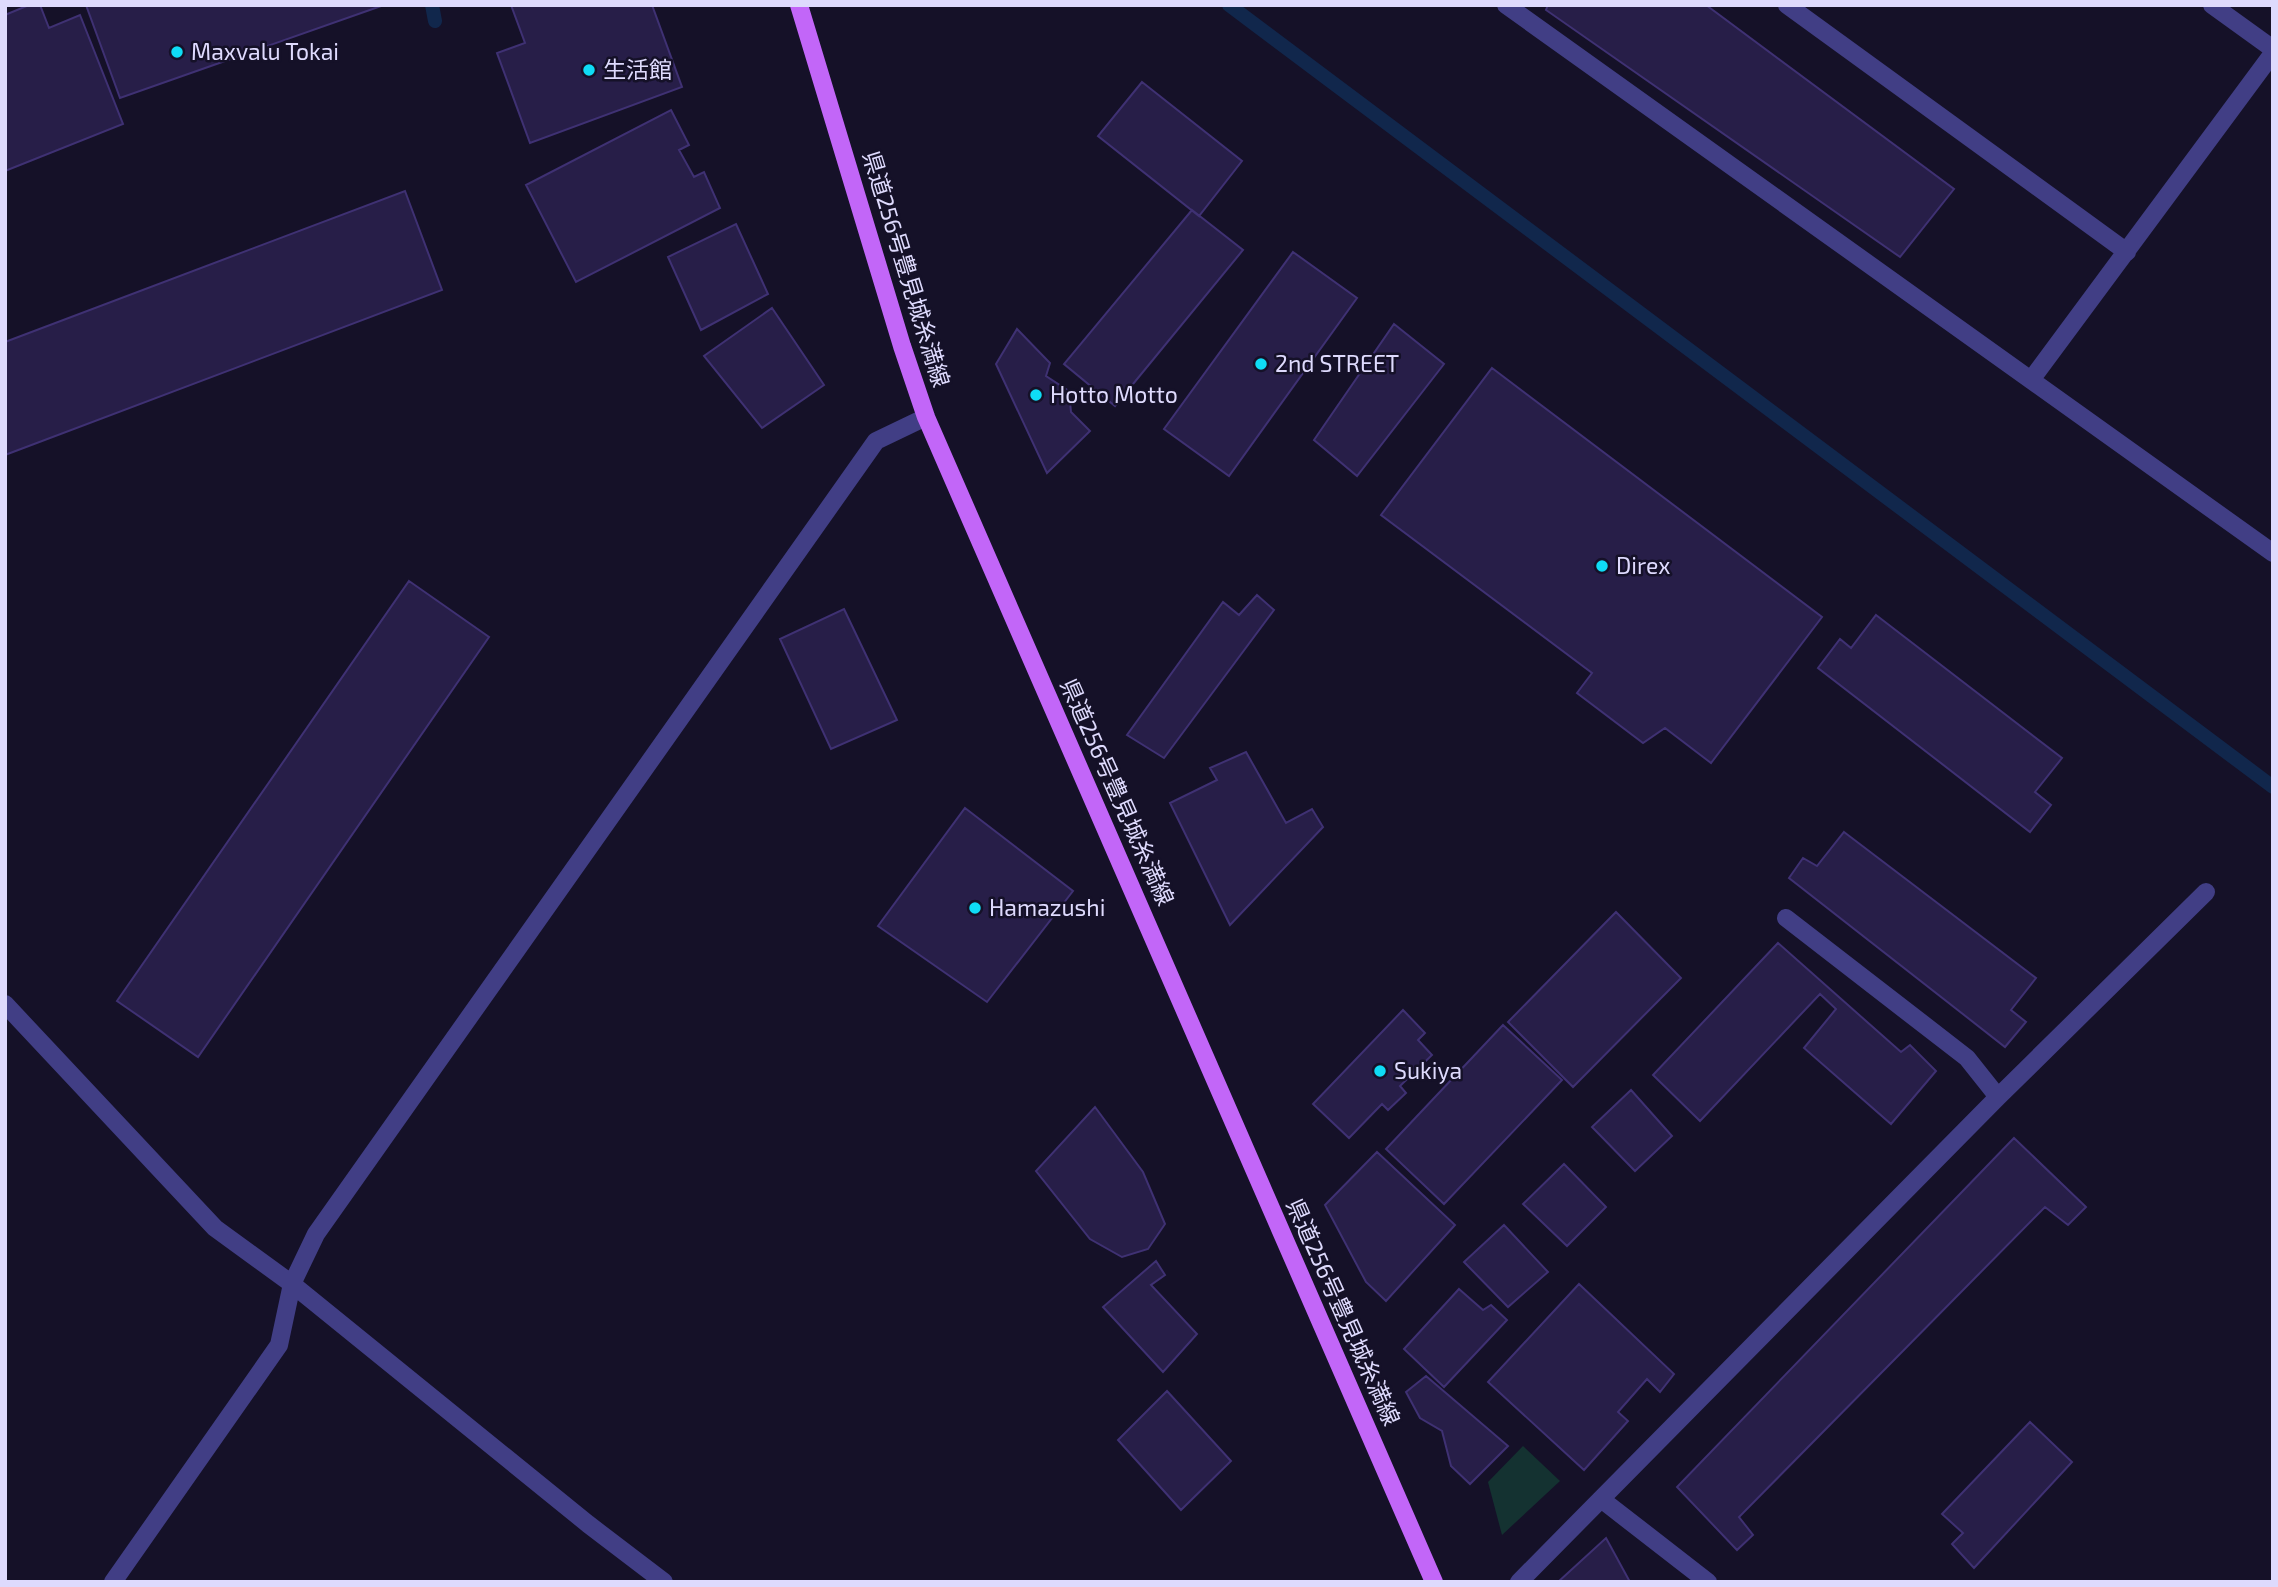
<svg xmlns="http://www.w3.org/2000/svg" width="2278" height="1587" font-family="'Exo 2','Noto Sans JP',sans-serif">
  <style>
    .green { fill: #143231 }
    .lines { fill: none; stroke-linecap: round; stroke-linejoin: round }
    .stream { stroke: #11274c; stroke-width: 14 }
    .building { fill: #271e48; stroke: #3f3173; stroke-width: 2 }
    .minor { stroke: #413e85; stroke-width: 18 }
    .major { stroke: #c266f8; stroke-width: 18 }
    .poi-dot { fill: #0fdcf5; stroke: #151128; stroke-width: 2.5 }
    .labels { text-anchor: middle; stroke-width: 5; stroke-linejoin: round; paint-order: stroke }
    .poi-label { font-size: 23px; fill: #dedafd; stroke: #151128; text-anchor: start }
    .street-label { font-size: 23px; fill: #dedafd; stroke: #151128 }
  </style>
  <rect width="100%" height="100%" fill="#151128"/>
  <path class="green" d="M 1523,1446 L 1560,1481 L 1502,1535 L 1488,1482 Z"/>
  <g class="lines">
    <path class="stream" d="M 432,5 L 435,21
      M 1229,5 L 2273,787"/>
  </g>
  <path class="building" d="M 29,5 L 40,5 L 49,28 L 80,15 L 123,124 L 5,171 L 5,15 Z
    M 86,5 L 384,5 L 120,98 Z
    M 511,5 L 652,5 L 682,87 L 530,143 L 497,53 L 525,43 Z
    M 1548,5 L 1706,5 L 1954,189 L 1900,257 L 1546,10 Z
    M 1142,82 L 1242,161 L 1199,216 L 1098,136 Z
    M 671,110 L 689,145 L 679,150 L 694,177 L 704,172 L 720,208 L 576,282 L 526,185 Z
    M 405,191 L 442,290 L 5,455 L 5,342 Z
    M 1192,210 L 1243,250 L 1115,406 L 1064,364 Z
    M 736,224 L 768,294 L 701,330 L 668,257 Z
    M 1293,252 L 1357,298 L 1229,476 L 1164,429 Z
    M 772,308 L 824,385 L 762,428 L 704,356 Z
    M 1394,324 L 1444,364 L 1357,476 L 1314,440 Z
    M 1017,329 L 1050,363 L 1046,376 L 1069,391 L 1071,412 L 1090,431 L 1047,473 L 996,364 Z
    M 1492,368 L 1822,617 L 1711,763 L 1665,728 L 1643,743 L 1577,693 L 1592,673 L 1381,515 Z
    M 409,581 L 489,637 L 198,1057 L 117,1001 Z
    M 1257,595 L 1274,610 L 1164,758 L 1127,735 L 1223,602 L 1239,615 Z
    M 844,609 L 897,720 L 831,749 L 780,639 Z
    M 1876,615 L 2062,758 L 2035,792 L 2051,805 L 2030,832 L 1818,668 L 1840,639 L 1851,648 Z
    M 1246,752 L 1286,823 L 1312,809 L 1323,827 L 1230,925 L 1170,803 L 1217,780 L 1210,768 Z
    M 965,808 L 1073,891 L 987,1002 L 878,926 Z
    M 1844,832 L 2036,978 L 2011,1010 L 2026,1022 L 2005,1047 L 1789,878 L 1803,858 L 1817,866 Z
    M 1616,912 L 1681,978 L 1573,1087 L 1508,1022 Z
    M 1778,943 L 1901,1052 L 1910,1045 L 1936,1071 L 1891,1124 L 1804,1048 L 1836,1009 L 1820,994 L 1700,1121 L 1653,1075 Z
    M 1403,1010 L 1425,1033 L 1418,1040 L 1432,1055 L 1400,1086 L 1406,1093 L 1388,1110 L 1382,1104 L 1349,1138 L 1313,1104 Z
    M 1503,1025 L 1562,1080 L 1444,1204 L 1386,1149 Z
    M 1631,1090 L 1672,1136 L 1635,1171 L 1592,1127 Z
    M 1095,1107 L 1143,1172 L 1165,1224 L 1148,1249 L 1122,1257 L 1090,1239 L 1036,1171 Z
    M 2014,1138 L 2086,1207 L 2068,1225 L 2045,1207 L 1739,1517 L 1753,1535 L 1737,1550 L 1677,1487 Z
    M 1377,1152 L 1455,1225 L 1386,1301 L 1366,1282 L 1325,1205 Z
    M 1564,1164 L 1606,1207 L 1567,1246 L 1523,1204 Z
    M 1504,1225 L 1548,1272 L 1508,1307 L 1464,1262 Z
    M 1156,1261 L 1165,1275 L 1151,1285 L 1197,1334 L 1163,1372 L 1103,1307 Z
    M 1579,1284 L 1674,1374 L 1660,1392 L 1647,1379 L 1618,1412 L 1628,1421 L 1584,1470 L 1488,1382 Z
    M 1459,1289 L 1483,1310 L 1491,1305 L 1507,1320 L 1444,1387 L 1404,1349 Z
    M 1426,1376 L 1508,1446 L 1470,1484 L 1451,1466 L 1442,1431 L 1420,1418 L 1406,1392 Z
    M 1167,1391 L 1231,1461 L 1181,1510 L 1118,1440 Z
    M 2030,1422 L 2072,1462 L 1974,1568 L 1952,1544 L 1963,1533 L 1942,1514 Z
    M 1606,1538 L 1630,1582 L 1558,1582 Z"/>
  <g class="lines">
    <path class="minor" d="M 1506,5 L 2273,553
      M 1787,5 L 2127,252
      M 2212,5 L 2273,49
      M 2031,380 L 2273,53
      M 1786,918 L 1967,1058 L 1998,1097
      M 5,1004 L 215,1228 L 292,1284 L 588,1524 L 664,1582
      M 1601,1499 L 1708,1582
      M 113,1582 L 279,1345 L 292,1284 L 316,1234 L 876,441 L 926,417
      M 1519,1582 L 1998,1097 L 2206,892"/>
    <path class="major" d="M 799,5 L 902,346 L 926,417 L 1434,1582"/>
  </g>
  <g class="poi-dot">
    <circle cx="177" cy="52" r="7"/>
    <circle cx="589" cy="70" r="7"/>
    <circle cx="1261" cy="364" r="7"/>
    <circle cx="1036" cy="395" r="7"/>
    <circle cx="1602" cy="566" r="7"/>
    <circle cx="975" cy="908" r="7"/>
    <circle cx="1380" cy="1071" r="7"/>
  </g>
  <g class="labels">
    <g class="poi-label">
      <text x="191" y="60">Maxvalu Tokai</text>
      <text x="603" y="78">生活館</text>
      <text x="1275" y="372">2nd STREET</text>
      <text x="1050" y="403">Hotto Motto</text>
      <text x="1616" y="574">Direx</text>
      <text x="989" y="916">Hamazushi</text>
      <text x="1394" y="1079">Sukiya</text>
    </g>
    <g class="street-label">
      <text transform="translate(906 269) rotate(73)" y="8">県道256号豊見城糸満線</text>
      <text transform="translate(1117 792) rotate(66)" y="8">県道256号豊見城糸満線</text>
      <text transform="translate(1343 1312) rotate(66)" y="8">県道256号豊見城糸満線</text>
    </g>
  </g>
  <rect width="2278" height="1587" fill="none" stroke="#dedafd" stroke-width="14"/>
</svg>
